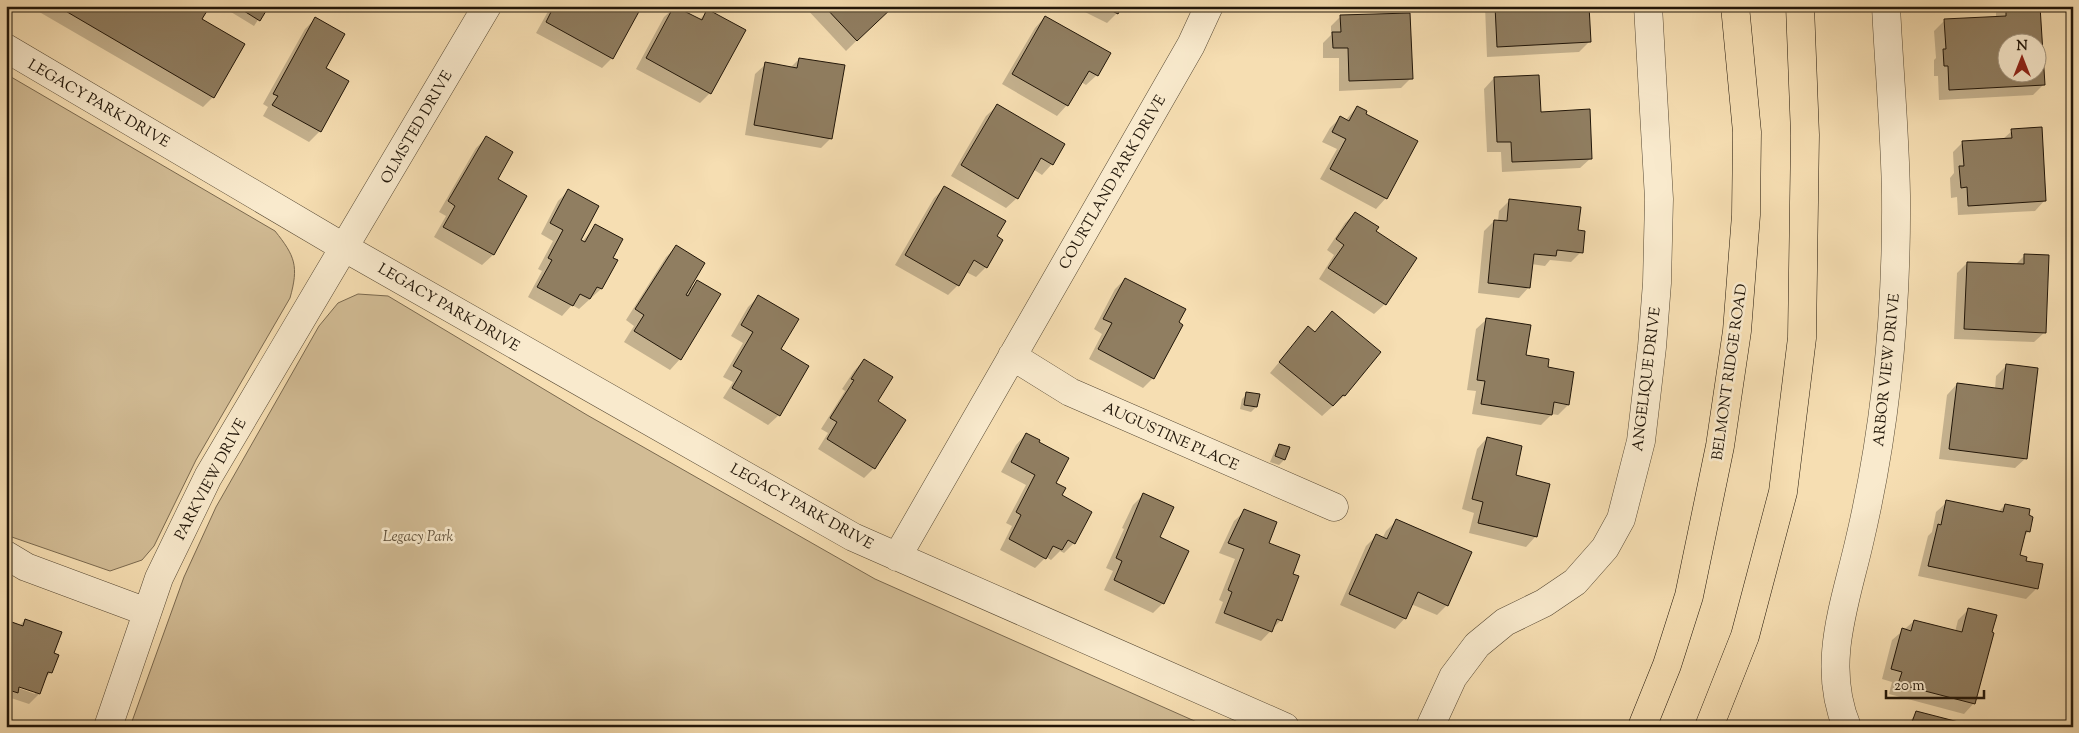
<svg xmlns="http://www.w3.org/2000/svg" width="2079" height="733" font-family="'Sorts Mill Goudy',serif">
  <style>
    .green { fill: #d2bc95; stroke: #7a694f }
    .shadow { fill: #0003; fill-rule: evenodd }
    .building { fill: #907e61; stroke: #211609; fill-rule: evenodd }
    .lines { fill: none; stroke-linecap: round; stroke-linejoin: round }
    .minor-casing { stroke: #564833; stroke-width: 29 }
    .major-casing { stroke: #211609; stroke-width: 29 }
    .minor { stroke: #f9eacd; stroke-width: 28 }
    .major { stroke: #f6deb2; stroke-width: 28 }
    .labels { text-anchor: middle; stroke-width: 5; stroke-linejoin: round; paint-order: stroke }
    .street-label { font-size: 15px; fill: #211609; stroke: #f9eacd }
    .park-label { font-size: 15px; font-style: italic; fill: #5f503a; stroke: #f9eacd }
  </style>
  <rect width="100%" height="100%" fill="#f6deb2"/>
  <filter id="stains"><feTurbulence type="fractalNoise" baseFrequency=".004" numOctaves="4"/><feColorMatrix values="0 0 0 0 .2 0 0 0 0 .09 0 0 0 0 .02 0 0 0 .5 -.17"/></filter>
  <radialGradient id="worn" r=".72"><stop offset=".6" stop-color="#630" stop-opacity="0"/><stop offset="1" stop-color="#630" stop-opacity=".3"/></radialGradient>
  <path class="green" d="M 6,74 L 275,231 C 295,256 299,266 290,298 L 196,460 L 154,546 L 142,560 L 110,571 L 6,535 Z
    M 358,294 L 388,296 L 587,415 L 875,579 L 1208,727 L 130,727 L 184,577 L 216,507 L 319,326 L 338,303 Z"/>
  <path class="shadow" d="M 29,6 L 209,6 L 201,20 L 213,97 L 203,107 Z
    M 235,6 L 267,6 L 254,26 L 231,12 Z
    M 551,6 L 640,6 L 612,58 L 602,68 L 536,33 Z
    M 804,6 L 892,6 L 846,51 Z
    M 1073,6 L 1121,6 L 1117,13 L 1107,23 Z
    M 1485,6 L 1587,6 L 1589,42 L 1579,52 L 1487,57 Z
    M 1996,6 L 2039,6 L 2043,85 L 2033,95 L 1939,100 L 1938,76 L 1934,76 L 1934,60 L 1936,58 L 1934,31 L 1945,20 L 1996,18 ZM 2006,42 L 2036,42 L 2036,72 L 2006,72 Z
    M 675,7 L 699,20 L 708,11 L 710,93 L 700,103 L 636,69 L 664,17 Z
    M 1341,16 L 1411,78 L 1401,88 L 1339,91 L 1339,58 L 1323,58 L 1323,43 L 1331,35 L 1331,26 Z
    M 1045,17 L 1097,75 L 1086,85 L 1081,82 L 1067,105 L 1057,116 L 1002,84 L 1035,28 Z
    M 315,19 L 324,69 L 348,82 L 320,131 L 309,142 L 263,116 L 268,107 L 263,104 L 305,29 Z
    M 799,59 L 831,138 L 821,148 L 745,135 L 755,74 L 766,64 L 790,68 Z
    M 1494,78 L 1540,113 L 1591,158 L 1580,168 L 1502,172 L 1501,152 L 1487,152 L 1484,89 Z
    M 997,106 L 1052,164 L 1042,175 L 1033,169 L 1017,198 L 1006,208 L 951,176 L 986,116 Z
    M 1357,107 L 1365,114 L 1386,198 L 1376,209 L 1320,179 L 1337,149 L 1322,142 L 1330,128 L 1340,118 L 1345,121 Z
    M 2012,131 L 2045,200 L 2035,211 L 1958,215 L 1957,197 L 1951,198 L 1950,178 L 1954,173 L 1953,152 L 1963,142 L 2003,139 Z
    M 486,138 L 496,179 L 526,197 L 493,255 L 482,265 L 434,237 L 446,216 L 439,212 L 476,148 Z
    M 944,188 L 996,237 L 986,267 L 976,277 L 966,272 L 958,285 L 948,295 L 895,265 L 934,198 Z
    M 568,191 L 579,241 L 582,242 L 595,226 L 611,258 L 616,261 L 601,289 L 579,309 L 572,305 L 562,316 L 528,297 L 542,271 L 538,269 L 553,241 L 541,234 L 558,201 Z
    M 1510,200 L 1577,231 L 1581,252 L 1571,262 L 1550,260 L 1545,266 L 1531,264 L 1529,287 L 1519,298 L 1478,293 L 1484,231 L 1494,221 L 1498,221 L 1499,211 Z
    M 1355,213 L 1374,231 L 1385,304 L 1374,314 L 1319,279 L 1334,255 L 1327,250 L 1345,223 Z
    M 676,247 L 688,290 L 697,282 L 680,359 L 670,370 L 624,342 L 634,326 L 626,320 L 666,257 Z
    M 2025,255 L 2045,332 L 2034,342 L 1954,339 L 1957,273 L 1967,263 L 2015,265 Z
    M 1125,279 L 1153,378 L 1143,388 L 1089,359 L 1102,334 L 1094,329 L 1115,289 Z
    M 758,297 L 780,350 L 779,415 L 768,425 L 723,398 L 733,382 L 723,377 L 743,343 L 731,336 L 748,307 Z
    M 1332,313 L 1380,352 L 1344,396 L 1322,416 L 1270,373 L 1308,328 L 1314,333 Z
    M 1487,319 L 1525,356 L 1546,368 L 1568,405 L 1558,415 L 1552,414 L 1541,425 L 1472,414 L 1476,391 L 1467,390 L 1476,329 Z
    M 864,360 L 876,402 L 874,468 L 864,478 L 818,449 L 828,433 L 821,429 L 845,391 L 842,389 L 854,371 Z
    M 2007,365 L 2026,458 L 2015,468 L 1939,459 L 1947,395 L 1957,384 L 1995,389 L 1996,376 Z
    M 1247,394 L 1256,407 L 1251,412 L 1240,409 L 1242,399 Z
    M 1026,434 L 1037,443 L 1061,496 L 1074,543 L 1064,553 L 1060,551 L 1051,560 L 1046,557 L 1035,568 L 1000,550 L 1012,526 L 1006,523 L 1026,485 L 1001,472 L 1016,445 Z
    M 1487,438 L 1514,476 L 1536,536 L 1526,547 L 1469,533 L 1474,513 L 1462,509 L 1477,449 Z
    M 1280,445 L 1284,460 L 1279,465 L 1270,462 L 1275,450 Z
    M 1144,494 L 1158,538 L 1163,603 L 1153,613 L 1104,590 L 1113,571 L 1106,568 L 1124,529 L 1122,528 L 1133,505 Z
    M 1947,502 L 1998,512 L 2005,505 L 2029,531 L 2023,537 L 2019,556 L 2025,562 L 2037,588 L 2026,599 L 1918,576 L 1928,536 L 1932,532 L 1936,512 Z
    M 1245,511 L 1292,575 L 1281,620 L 1261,641 L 1215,623 L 1223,602 L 1219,600 L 1235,559 L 1219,553 L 1234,521 Z
    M 1396,521 L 1447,605 L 1437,615 L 1411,604 L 1405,618 L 1395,629 L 1340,605 L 1366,546 L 1376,536 L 1382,539 L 1386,531 Z
    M 1969,609 L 1974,703 L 1964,714 L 1889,694 L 1892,682 L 1882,679 L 1892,640 L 1914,621 L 1955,632 L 1958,620 Z
    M 25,620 L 53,654 L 51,672 L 44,679 L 39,694 L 29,704 L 11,698 L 6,702 L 6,621 L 19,626 ZM 14,684 L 35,691 L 35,694 L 13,686 Z
    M 1917,713 L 1973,727 L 1905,727 Z"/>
  <path class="building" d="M 57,6 L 210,6 L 202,19 L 245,44 L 214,98 Z
    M 236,6 L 269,6 L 260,21 Z
    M 554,6 L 642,6 L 613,59 L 546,22 Z
    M 674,6 L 702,20 L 707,9 L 746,30 L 711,94 L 646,58 Z
    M 824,6 L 894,6 L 857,41 Z
    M 1103,6 L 1122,6 L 1118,14 Z
    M 1495,6 L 1589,6 L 1591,42 L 1497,47 Z
    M 2006,6 L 2040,6 L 2045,85 L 1949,90 L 1948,66 L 1944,66 L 1943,49 L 1946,49 L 1944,19 L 2006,16 ZM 2006,42 L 2036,42 L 2036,72 L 2006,72 Z
    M 1410,13 L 1413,79 L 1349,81 L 1348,48 L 1333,48 L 1332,32 L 1341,32 L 1340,15 Z
    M 1045,16 L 1111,53 L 1098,76 L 1089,71 L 1068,106 L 1012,74 Z
    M 315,17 L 345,34 L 326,68 L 349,81 L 321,132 L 272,105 L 278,96 L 273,94 Z
    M 799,58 L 845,65 L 832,139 L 754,125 L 765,62 L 797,68 Z
    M 1539,75 L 1541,112 L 1590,109 L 1592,159 L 1512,162 L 1511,142 L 1497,142 L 1494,77 Z
    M 997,104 L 1065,144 L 1053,165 L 1041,158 L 1018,199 L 961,165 Z
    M 1357,106 L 1367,111 L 1366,114 L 1418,141 L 1387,199 L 1330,169 L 1346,139 L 1332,132 L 1340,116 L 1349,121 Z
    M 2042,127 L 2046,201 L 1968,206 L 1967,187 L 1961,188 L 1959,166 L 1964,166 L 1962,141 L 2012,138 L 2011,129 Z
    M 486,136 L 513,152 L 498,179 L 527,196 L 494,255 L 443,227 L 455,206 L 448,201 Z
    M 944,186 L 1006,221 L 997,236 L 1003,240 L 987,268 L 974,260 L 959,286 L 905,255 Z
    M 568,189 L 599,206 L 581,240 L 585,242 L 595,224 L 623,239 L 613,258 L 618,260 L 602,289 L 597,287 L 590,299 L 580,294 L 573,306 L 537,287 L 552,260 L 548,258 L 563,230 L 550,223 Z
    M 1509,199 L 1581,207 L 1578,230 L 1585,231 L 1583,253 L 1557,250 L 1556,256 L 1534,254 L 1530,288 L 1488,283 L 1494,220 L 1507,221 Z
    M 1355,212 L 1379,227 L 1376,231 L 1417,258 L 1386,305 L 1328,268 L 1344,245 L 1336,239 Z
    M 676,245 L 705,263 L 686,295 L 688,296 L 697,280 L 721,294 L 681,360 L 634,331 L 644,315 L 635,309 Z
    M 2024,254 L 2049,255 L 2046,333 L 1964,329 L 1967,262 L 2024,264 Z
    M 1125,278 L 1186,309 L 1179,322 L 1183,325 L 1154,379 L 1098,349 L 1112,323 L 1103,319 Z
    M 758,295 L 799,319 L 781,349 L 809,366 L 780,416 L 732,388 L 742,371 L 733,366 L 753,332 L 741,325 Z
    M 1332,311 L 1381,352 L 1345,396 L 1343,395 L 1333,406 L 1279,362 L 1308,326 L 1315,332 Z
    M 1486,318 L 1531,325 L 1526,355 L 1549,359 L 1548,367 L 1574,372 L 1569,405 L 1554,402 L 1552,415 L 1481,404 L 1485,381 L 1477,380 Z
    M 864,359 L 893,377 L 878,401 L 906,420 L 875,469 L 827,439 L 837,422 L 830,418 L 854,380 L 851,379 Z
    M 2006,364 L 2038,368 L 2027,459 L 1949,449 L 1957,383 L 2003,389 Z
    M 1246,392 L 1260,394 L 1257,407 L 1244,405 Z
    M 1026,433 L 1040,440 L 1039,442 L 1069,458 L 1056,483 L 1066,488 L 1062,495 L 1092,512 L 1075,544 L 1068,540 L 1062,550 L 1053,546 L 1046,559 L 1009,539 L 1021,515 L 1016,512 L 1035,475 L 1011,462 Z
    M 1487,437 L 1522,446 L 1516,475 L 1550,484 L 1537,537 L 1478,523 L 1483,502 L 1472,499 Z
    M 1279,444 L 1290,447 L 1285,460 L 1275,456 Z
    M 1143,493 L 1174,507 L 1160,537 L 1189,551 L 1164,604 L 1114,580 L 1122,561 L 1116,558 Z
    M 1946,500 L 2003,512 L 2005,504 L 2030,509 L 2029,515 L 2033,517 L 2030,532 L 2026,531 L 2020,555 L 2027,557 L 2026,561 L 2043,564 L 2038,589 L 1928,566 L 1938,524 L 1941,525 Z
    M 1244,509 L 1277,522 L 1269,543 L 1300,555 L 1293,574 L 1299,576 L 1282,621 L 1277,619 L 1272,632 L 1224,613 L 1232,592 L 1228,590 L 1244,549 L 1228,543 Z
    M 1396,519 L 1472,552 L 1448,606 L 1418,592 L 1406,619 L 1349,594 L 1376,534 L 1387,539 Z
    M 1968,608 L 1997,615 L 1992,632 L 1994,633 L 1975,704 L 1898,684 L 1902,672 L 1891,669 L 1902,628 L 1911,631 L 1914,620 L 1962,632 Z
    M 25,619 L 62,632 L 54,653 L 59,655 L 52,673 L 48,672 L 40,694 L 19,687 L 18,693 L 6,689 L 6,620 L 23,626 Z
    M 1916,711 L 1978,727 L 1914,727 L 1915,723 L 1912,722 Z"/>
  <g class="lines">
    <defs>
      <path id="minor" d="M 6,48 L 345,248 L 853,537 L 1285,727
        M 1012,356 L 1070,392 L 1334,507
        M 6,555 L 26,567 L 147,612
        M 897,557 L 1191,45 L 1209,6
        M 108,727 L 159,578 L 208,477 L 487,6
        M 1430,727 L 1453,677 L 1477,645 L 1505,622 L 1544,603 L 1575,582 L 1605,548 L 1621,519 L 1641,441 L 1652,347 L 1657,283 L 1659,199 L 1648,6
        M 1847,727 C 1821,665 1845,604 1859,543 C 1886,429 1897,312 1896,195 C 1895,132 1889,69 1886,6"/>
      <path id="major" d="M 1642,727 L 1667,665 L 1689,596 L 1720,446 L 1737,331 L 1746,215 L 1747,132 L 1735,6
        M 1709,727 L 1745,636 L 1783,492 L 1802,338 L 1805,135 L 1800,6"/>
    </defs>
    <use href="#minor" class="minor-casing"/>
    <use href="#major" class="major-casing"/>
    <use href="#minor" class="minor"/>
    <use href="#major" class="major"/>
  </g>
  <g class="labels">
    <g class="street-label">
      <text transform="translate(99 103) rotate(30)" y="5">LEGACY PARK DRIVE</text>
      <text transform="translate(416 127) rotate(-60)" y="5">OLMSTED DRIVE</text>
      <text transform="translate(1112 182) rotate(-60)" y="5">COURTLAND PARK DRIVE</text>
      <text transform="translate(449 307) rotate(30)" y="5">LEGACY PARK DRIVE</text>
      <text transform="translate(1886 370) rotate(-84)" y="5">ARBOR VIEW DRIVE</text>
      <text transform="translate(1729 372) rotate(-82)" y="5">BELMONT RIDGE ROAD</text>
      <text transform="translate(1646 379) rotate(-83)" y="5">ANGELIQUE DRIVE</text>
      <text transform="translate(1171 436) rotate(24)" y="5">AUGUSTINE PLACE</text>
      <text transform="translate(210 479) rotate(-62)" y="5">PARKVIEW DRIVE</text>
      <text transform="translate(802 506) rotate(29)" y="5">LEGACY PARK DRIVE</text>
    </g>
    <g class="park-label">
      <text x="418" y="541">Legacy Park</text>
    </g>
  </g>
  <rect width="2079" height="733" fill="none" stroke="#f6deb2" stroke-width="25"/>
  <rect x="8" y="8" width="2064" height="718" fill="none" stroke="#211609" stroke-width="2.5"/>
  <rect x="12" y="12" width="2054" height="708" fill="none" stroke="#211609"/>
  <g transform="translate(2022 58)"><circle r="24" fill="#f9eacd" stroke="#a3957f"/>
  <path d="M0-4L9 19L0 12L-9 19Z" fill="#8f2418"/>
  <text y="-8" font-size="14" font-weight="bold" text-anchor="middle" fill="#211609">N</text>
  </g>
  <path d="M1886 690v8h98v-8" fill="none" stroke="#211609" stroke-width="2.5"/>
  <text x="1894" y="690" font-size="15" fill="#211609" stroke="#f9eacd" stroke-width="4" paint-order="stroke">20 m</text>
  <rect width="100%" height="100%" filter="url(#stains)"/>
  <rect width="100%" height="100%" fill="url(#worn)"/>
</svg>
